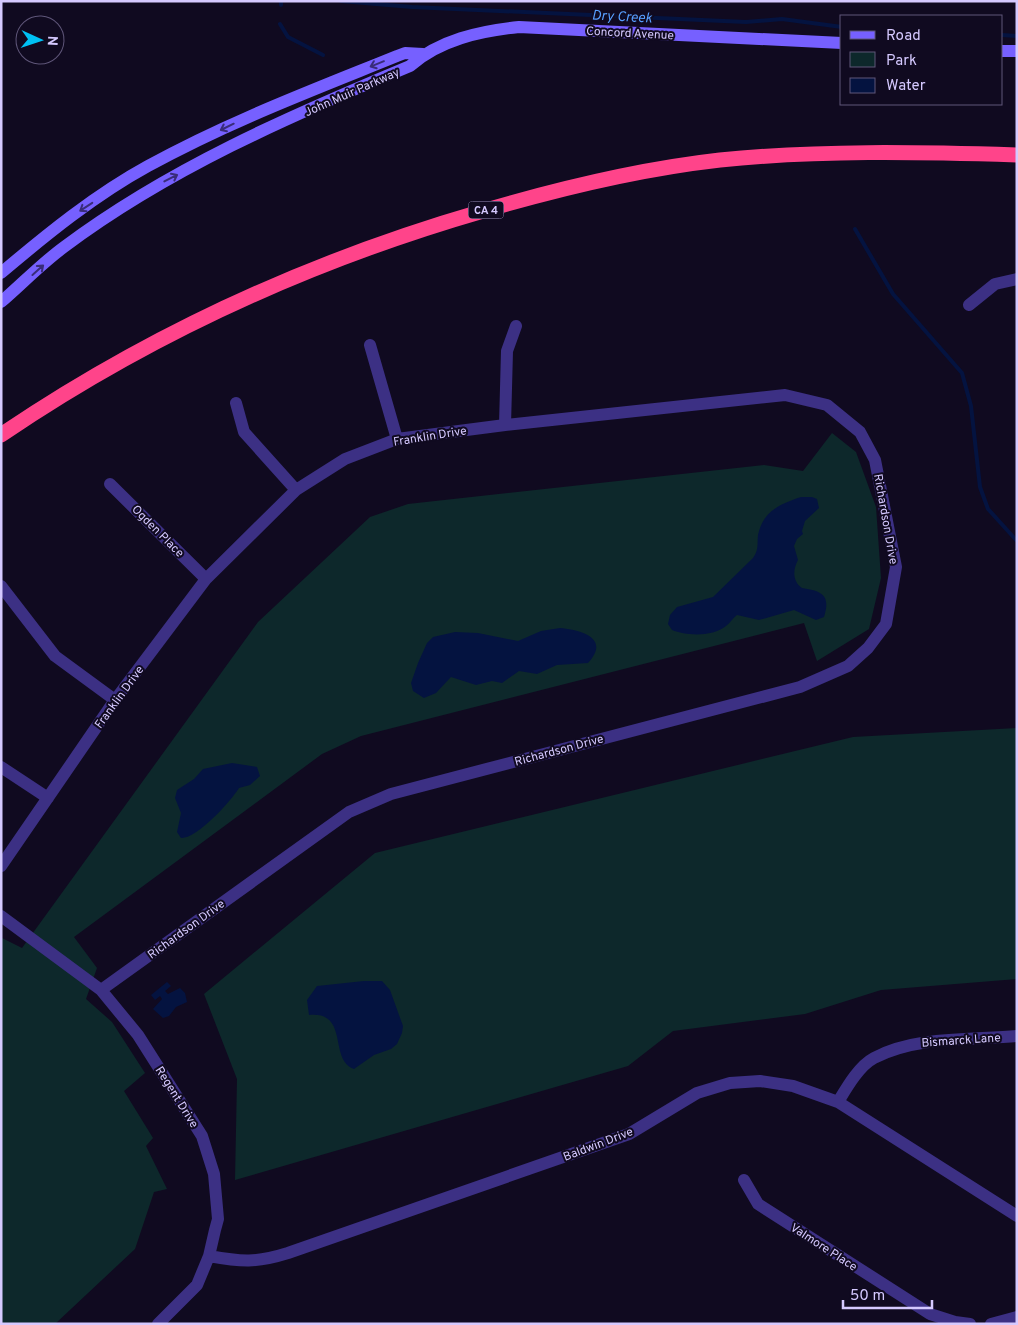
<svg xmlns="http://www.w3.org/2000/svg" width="1018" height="1325" font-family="Overpass,sans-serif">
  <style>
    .green { fill: #0d282b }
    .water { fill: #041340 }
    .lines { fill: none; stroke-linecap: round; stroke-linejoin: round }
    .stream { stroke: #041340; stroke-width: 4 }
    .street { stroke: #3c3084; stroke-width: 12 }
    .secondary { stroke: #7660ff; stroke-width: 12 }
    .highway { stroke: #ff448a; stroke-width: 15 }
    .oneway { stroke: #392c79 }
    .labels { text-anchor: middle; stroke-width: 4; stroke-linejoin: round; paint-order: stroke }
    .shield { fill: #100a20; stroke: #9a90bc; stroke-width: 1 }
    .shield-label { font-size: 11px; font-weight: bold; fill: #d5c9ff }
    .street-label { font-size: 12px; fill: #d5c9ff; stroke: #100a20 }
    .water-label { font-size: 14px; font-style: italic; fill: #579fff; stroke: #100a20 }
  </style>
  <rect width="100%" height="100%" fill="#100a20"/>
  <path class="green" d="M 832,433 L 856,452 L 876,507 L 881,578 L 869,629 L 817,661 L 804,623 L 361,736 L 322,754 L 74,937 L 97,968 L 86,999 L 112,1022 L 145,1073 L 124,1091 L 153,1138 L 146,1146 L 167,1189 L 154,1192 L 135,1249 L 55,1324 L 1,1324 L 1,940 L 2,938 L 22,948 L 258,622 L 370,517 L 408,504 L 764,465 L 803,471 Z
    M 1017,728 L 1017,979 L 881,990 L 805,1014 L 673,1031 L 628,1066 L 235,1180 L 237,1079 L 204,994 L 375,853 L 853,737 Z"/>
  <path class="water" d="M 801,497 L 812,497 L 817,499 L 819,508 L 805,521 L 802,531 L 803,534 L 797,539 L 794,546 L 798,560 C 793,569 792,581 802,588 C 822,591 831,595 824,617 L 816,620 L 794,610 L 759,620 L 737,615 C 733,618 730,623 726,626 C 713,637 686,636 672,630 L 668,624 L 670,615 L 677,607 L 713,597 L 753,558 C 759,550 757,544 758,535 C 763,511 780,504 801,497 Z
    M 560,628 C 581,630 611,638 588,663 L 557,665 L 537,674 L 519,671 L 502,683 L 492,681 L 476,685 L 451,677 L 436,693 L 424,698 L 413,691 L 411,683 L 418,663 L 427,643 L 433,637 L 455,632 L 478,633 L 518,641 L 541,631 Z
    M 232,763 L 257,767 L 260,776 L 250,785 L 239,788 C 231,801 197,839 181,838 L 177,832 L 181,813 L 175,798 L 177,790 L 194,779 L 203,769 Z
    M 364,981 L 382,981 L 390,990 L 403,1026 L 402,1033 L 397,1044 L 391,1049 L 374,1055 L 354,1069 C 328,1060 350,1011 309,1015 L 307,1000 L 317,986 Z
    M 167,982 L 171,986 L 165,991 L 168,994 L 180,988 L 185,993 L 187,1002 L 176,1007 L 169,1016 L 163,1018 L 153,1009 L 162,999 L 160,996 L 155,1000 L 151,995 Z"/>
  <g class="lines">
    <path class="stream" d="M 281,1 L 281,5
      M 341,1 L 412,7 L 746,22 L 782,19 L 842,27
      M 280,24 L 288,37 L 323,55
      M 1002,35 L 1017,36
      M 855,229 L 893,294 L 962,373 L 971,406 L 980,487 L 988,509 L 1017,541"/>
    <path class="street" d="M 969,305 L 995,284 L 1017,279
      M 370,345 L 397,439
      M 236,403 L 244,432 L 296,490
      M 505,425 L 507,351 L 516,326
      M 110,484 L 206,579
      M 1,586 L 55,656 L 115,700
      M 1,767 L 48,798
      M 1,866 L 115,700 L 206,579 L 296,490 L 345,459 L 397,439 L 505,425 L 785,395 L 827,405 L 860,432 L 875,460 L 896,567 L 886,624 L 868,648 L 848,666 L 800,687 L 391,794 L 349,812 L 101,990
      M 1,916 L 101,990 L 138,1035 L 202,1136 L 214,1174 L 218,1219 L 215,1230 L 209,1256 L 197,1285 L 158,1324
      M 838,1102 C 847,1087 859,1066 874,1058 C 916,1036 970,1040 1017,1036
      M 744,1180 L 758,1204 L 930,1314 L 955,1322 L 970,1324
      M 209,1256 C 242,1262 256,1263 288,1253 L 629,1134 L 697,1093 L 730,1083 L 760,1081 L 793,1086 L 838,1102 L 1017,1216
      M 991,1324 L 1017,1317"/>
    <path class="secondary" d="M 1002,51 L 1017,51
      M 1,273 C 47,234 95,195 148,166 C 228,122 313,90 397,56 L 405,53 L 423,54
      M 1,302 C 22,284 42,263 64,247 C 168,169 290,116 410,66 C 439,40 480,31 519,27 L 842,43"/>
    <path class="highway" d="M 1,435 C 150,334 310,261 483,211 C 561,188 640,169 720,160 C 819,150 918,152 1017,155"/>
  </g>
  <defs><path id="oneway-shaft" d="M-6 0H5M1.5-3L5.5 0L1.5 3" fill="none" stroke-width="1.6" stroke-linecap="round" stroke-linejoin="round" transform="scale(1.25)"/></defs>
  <g class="oneway">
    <use href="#oneway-shaft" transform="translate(377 64) rotate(158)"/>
    <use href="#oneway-shaft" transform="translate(227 127) rotate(154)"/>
    <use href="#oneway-shaft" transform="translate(171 178) rotate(-27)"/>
    <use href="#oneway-shaft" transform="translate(86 207) rotate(147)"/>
    <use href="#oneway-shaft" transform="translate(38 270) rotate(-42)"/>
  </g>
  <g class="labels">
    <rect class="shield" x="468.5" y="201.5" width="35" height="17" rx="4"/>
    <g class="shield-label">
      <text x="486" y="214">CA 4</text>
    </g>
    <g class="street-label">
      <text transform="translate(630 33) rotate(3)" y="4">Concord Avenue</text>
      <text transform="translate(352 92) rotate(-24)" y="4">John Muir Parkway</text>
      <text transform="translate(430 436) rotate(-9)" y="4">Franklin Drive</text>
      <text transform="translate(886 519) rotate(80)" y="4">Richardson Drive</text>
      <text transform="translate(158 531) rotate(45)" y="4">Ogden Place</text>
      <text transform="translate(119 697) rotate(-54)" y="4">Franklin Drive</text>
      <text transform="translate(559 750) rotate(-15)" y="4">Richardson Drive</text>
      <text transform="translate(186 929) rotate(-36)" y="4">Richardson Drive</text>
      <text transform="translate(961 1040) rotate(-4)" y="4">Bismarck Lane</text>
      <text transform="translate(177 1097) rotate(58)" y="4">Regent Drive</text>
      <text transform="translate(598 1144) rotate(-21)" y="4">Baldwin Drive</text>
      <text transform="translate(824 1247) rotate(33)" y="4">Valmore Place</text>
    </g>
    <g class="water-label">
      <text transform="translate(622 16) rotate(3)" y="5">Dry Creek</text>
    </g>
  </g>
  <rect width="1018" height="1325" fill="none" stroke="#d5c9ff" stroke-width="5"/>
  <rect x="840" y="15" width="162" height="90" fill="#100a20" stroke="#5f5679"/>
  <rect x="850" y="31" width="25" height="8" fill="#7660ff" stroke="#5f5679"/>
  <text x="886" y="40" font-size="15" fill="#d5c9ff">Road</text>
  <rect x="850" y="52" width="25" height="15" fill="#0d282b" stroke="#5f5679"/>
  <text x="886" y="65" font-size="15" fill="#d5c9ff">Park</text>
  <rect x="850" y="78" width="25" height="15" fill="#041340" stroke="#5f5679"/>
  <text x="886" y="90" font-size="15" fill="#d5c9ff">Water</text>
  <g transform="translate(40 40) rotate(93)"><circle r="24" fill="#100a20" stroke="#5f5679"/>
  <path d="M0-4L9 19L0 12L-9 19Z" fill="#00c1f4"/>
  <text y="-8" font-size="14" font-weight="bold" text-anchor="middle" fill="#d5c9ff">N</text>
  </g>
  <path d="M843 1300v8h89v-8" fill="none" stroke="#d5c9ff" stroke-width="2.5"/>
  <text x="850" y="1300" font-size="15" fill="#d5c9ff" stroke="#100a20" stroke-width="4" paint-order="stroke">50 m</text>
</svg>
